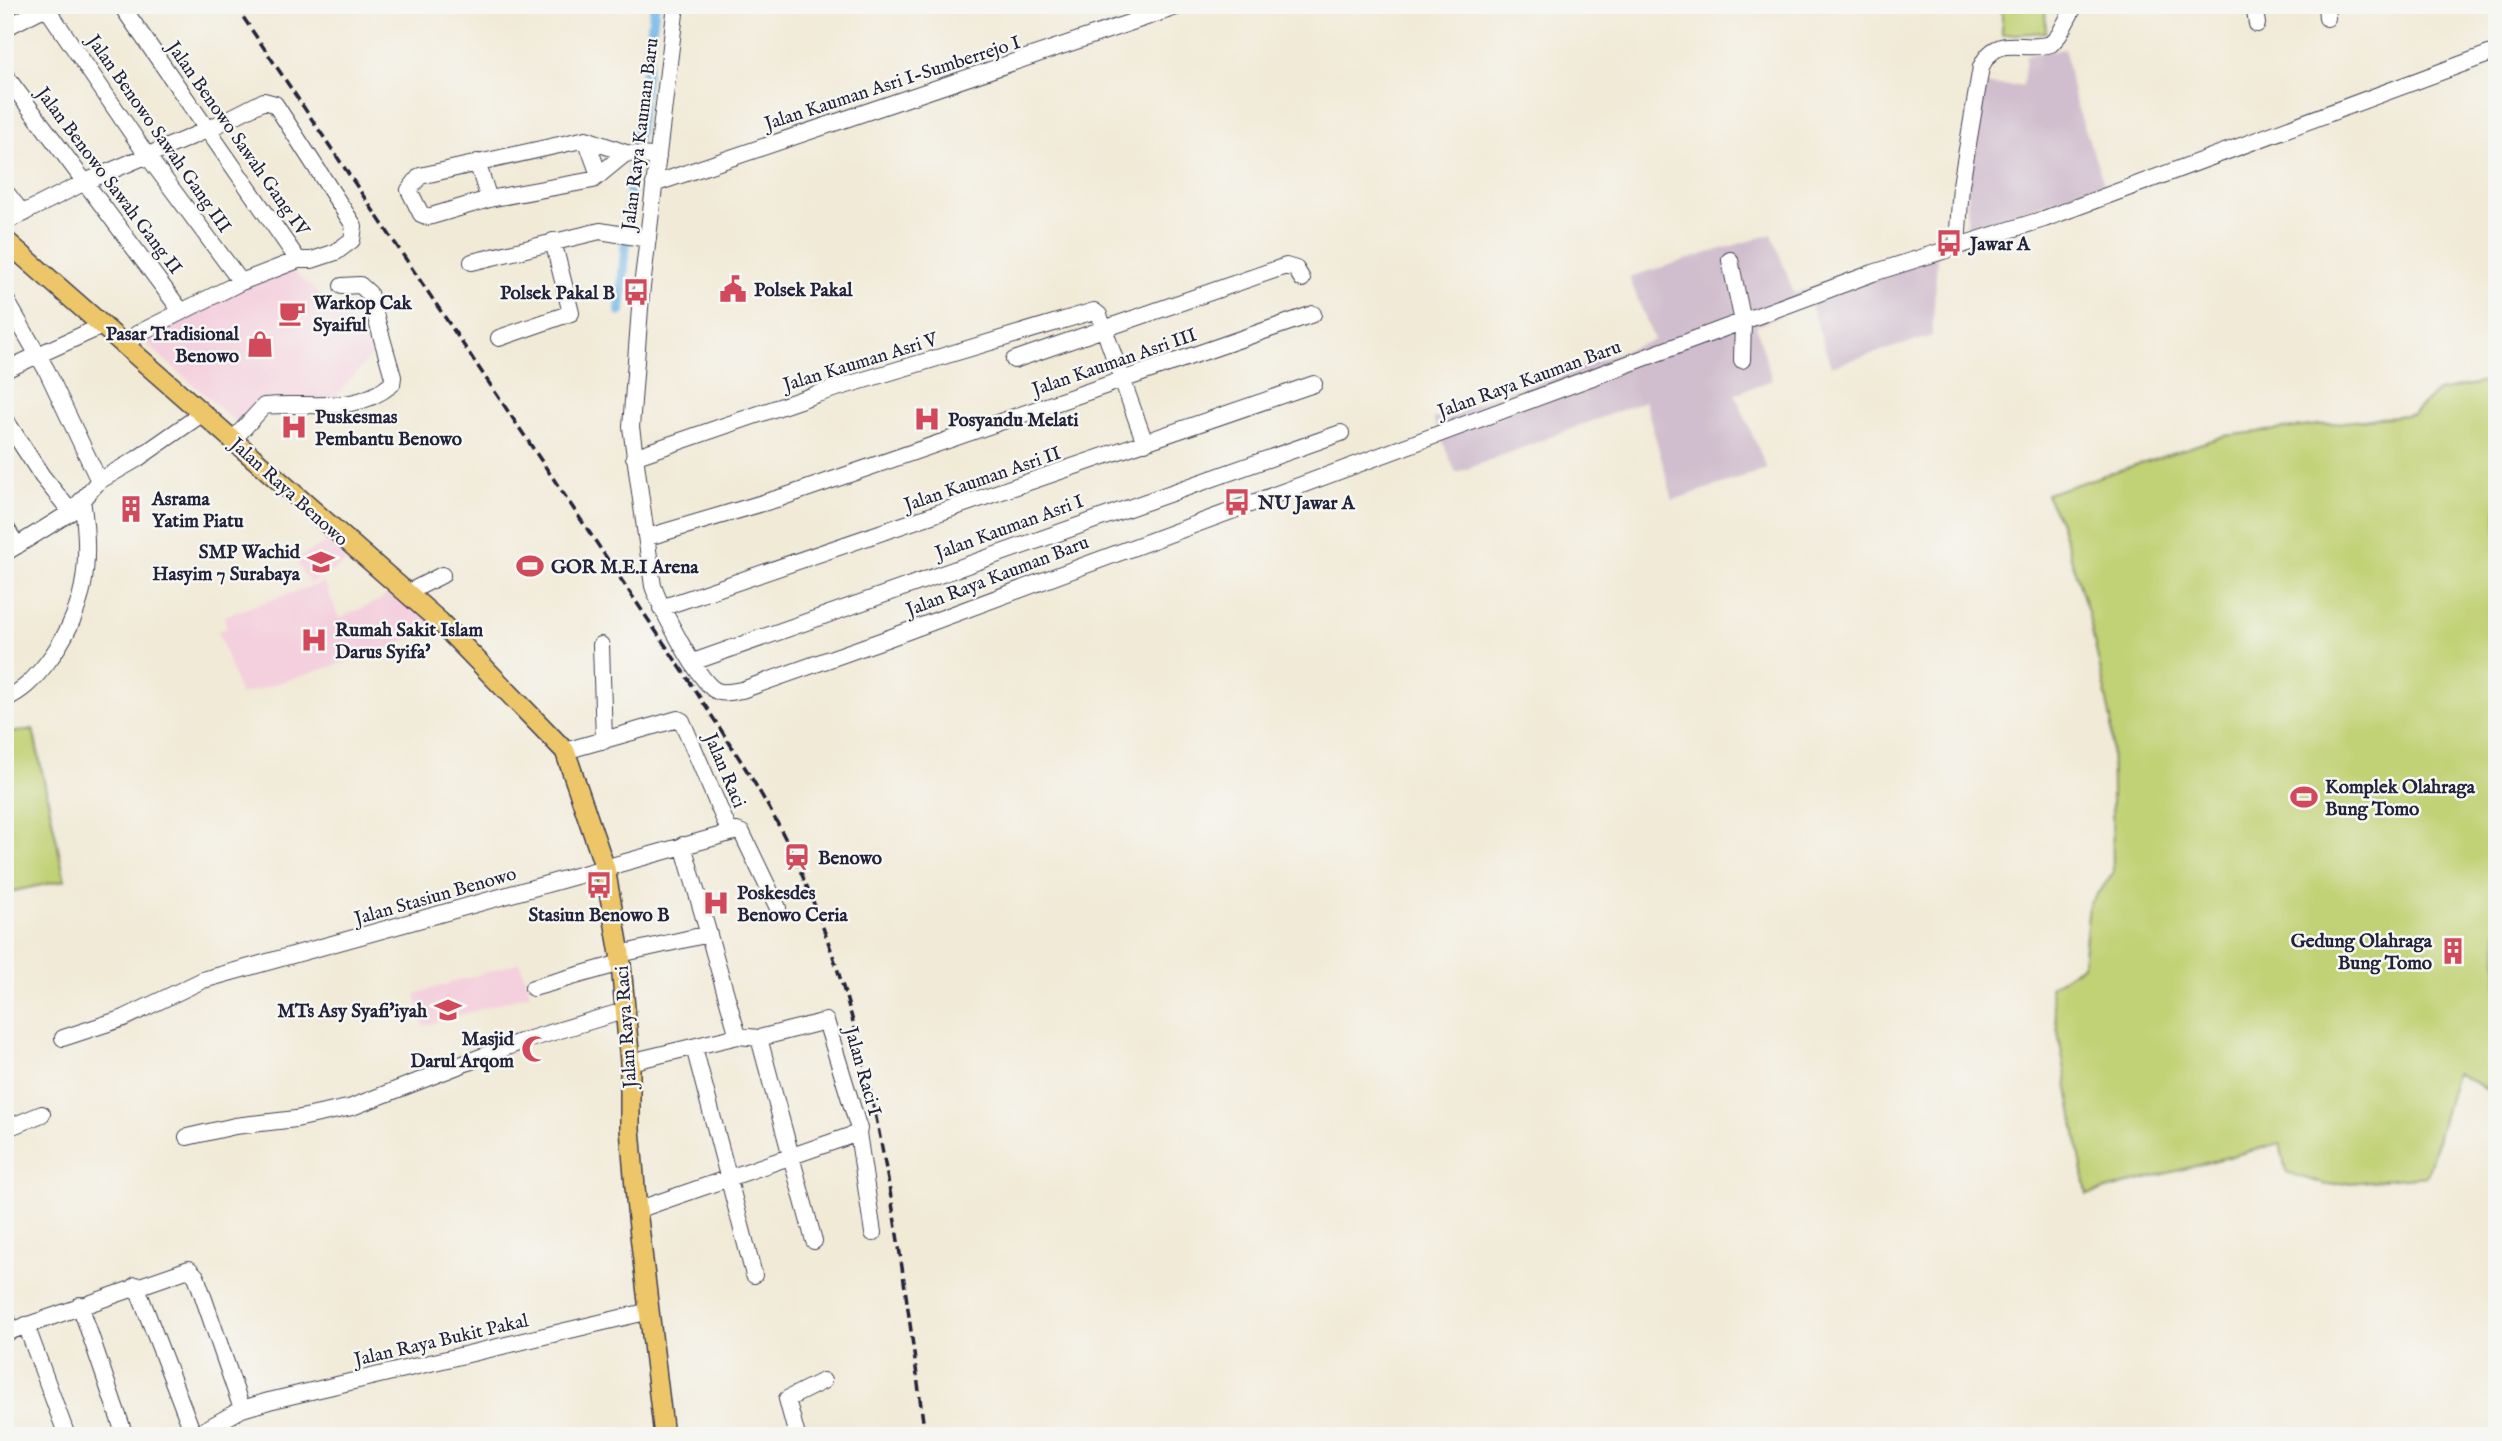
<svg xmlns="http://www.w3.org/2000/svg" width="2502" height="1441" font-family="'IM FELL English',serif">
  <style>
    .built { fill: #f4cfdd }
    .industrial { fill: #d0bdcd }
    .green { fill: #c1d174; stroke: #727a58; stroke-width: 2 }
    .lines { fill: none; stroke-linecap: round; stroke-linejoin: round }
    .canal { stroke: #73b7e9; stroke-width: 10 }
    .minor-casing { stroke: #414052; stroke-width: 18 }
    .major-casing { stroke: #414052; stroke-width: 22 }
    .minor { stroke: #fff; stroke-width: 16 }
    .major { stroke: #ecc669; stroke-width: 19 }
    .rail { stroke: #22223b; stroke-width: 3.5; stroke-dasharray: 10 5; stroke-linecap: butt }
    .labels { text-anchor: middle; stroke-width: 5; stroke-linejoin: round; paint-order: stroke }
    .street-label { font-size: 19px; fill: #22223b; stroke: #f6f6f2 }
    .poi-label { font-size: 19px; font-weight: bold; fill: #22223b; stroke: #f6f6f2; text-anchor: start }
  </style>
  <rect width="100%" height="100%" fill="#f6f6f2"/>
  <filter id="ink" filterUnits="userSpaceOnUse"><feTurbulence type="fractalNoise" baseFrequency=".0143" numOctaves="2"/><feDisplacementMap in="SourceGraphic" scale="14" xChannelSelector="R" yChannelSelector="G"/><feConvolveMatrix kernelMatrix="1 2 1 2 8 2 1 2 1" color-interpolation-filters="sRGB"/></filter>
  <filter id="wash" filterUnits="userSpaceOnUse"><feTurbulence type="fractalNoise" baseFrequency=".00686" numOctaves="4" result="noise"/><feDisplacementMap in="SourceGraphic" scale="28" xChannelSelector="R" yChannelSelector="G"/><feGaussianBlur stdDeviation="1.57" result="paint"/><feColorMatrix in="noise" values="0 0 0 0 0 0 0 0 0 0 0 0 0 0 0 0 0 1.4 0 .05"/><feComposite in="paint" operator="in"/></filter>
  <g filter="url(#wash)">
    <rect width="100%" height="100%" fill="#f1ead7"/>
    <path class="built" d="M 290,268 L 378,347 L 333,400 L 262,405 L 237,423 L 142,340 L 208,302 Z
      M 335,538 L 354,558 L 310,584 L 295,560 Z
      M 324,582 L 339,618 L 380,600 L 397,586 L 438,626 L 385,650 L 240,695 L 218,631 L 227,628 L 224,616 Z
      M 520,962 L 530,994 L 424,1026 L 415,994 Z"/>
    <path class="industrial" d="M 2065,49 L 2073,95 L 2104,183 L 1967,230 L 1968,172 L 1985,85 L 2023,86 L 2026,55 Z
      M 1772,234 L 1794,294 L 1891,255 L 1938,242 L 1932,336 L 1831,366 L 1810,303 L 1756,326 L 1772,380 L 1735,394 L 1767,469 L 1673,500 L 1645,401 L 1456,473 L 1433,419 L 1654,340 L 1629,277 Z"/>
    <path class="green" d="M 2045,5 L 2046,32 L 2002,35 L 2002,7 Z
      M 2497,380 L 2497,1094 L 2456,1073 L 2427,1176 L 2326,1185 L 2286,1172 L 2280,1143 L 2087,1195 L 2050,987 L 2083,965 L 2089,904 L 2113,874 L 2111,720 L 2088,612 L 2059,520 L 2046,494 L 2224,436 L 2413,414 L 2438,391 Z
      M 33,729 L 65,880 L 5,893 L 5,734 Z"/>
    <g class="lines">
      <path class="canal" d="M 620,311 L 631,180 L 655,5"/>
    </g>
  </g>
  <g filter="url(#ink)">
    <g class="lines">
      <defs>
        <path id="minor" d="M 121,5 L 298,260
          M 676,5 L 641,295 L 631,427 L 653,586 C 660,606 698,681 715,690 C 723,695 733,691 742,690 L 889,638 L 1873,273 L 2044,219 L 2497,51
          M 2254,5 L 2257,24
          M 2326,5 L 2327,18
          M 46,7 L 146,154 L 241,282
          M 5,28 L 50,5
          M 5,75 L 181,311
          M 586,139 L 626,153 L 593,180 L 489,199 L 428,217 L 421,214 L 409,190 L 420,176 Z
          M 586,139 L 599,175
          M 626,153 L 658,157
          M 477,162 L 489,199
          M 654,184 L 1182,5
          M 5,191 L 23,214
          M 5,222 L 87,181 L 207,130 L 264,101 L 275,104 L 354,226 L 352,240 L 336,252 L 312,260 L 298,260 L 241,282 L 137,334 L 126,346
          M 1957,246 L 1961,185 L 1981,67 C 1997,32 2022,53 2051,44 L 2059,35 L 2075,5
          M 1730,260 L 1743,322 L 1742,360
          M 472,262 L 600,231 L 648,239
          M 5,298 L 47,371 L 99,481
          M 499,338 L 571,313 L 553,241
          M 1014,360 L 1286,266 L 1296,269 L 1302,279
          M 5,370 L 102,326
          M 5,419 L 42,476 L 71,512
          M 233,440 L 264,406 C 311,401 353,416 392,384 L 393,377 L 369,293 L 360,285 L 342,286
          M 634,457 L 817,394 L 1094,311 L 1099,315 L 1145,443
          M 5,526 L 17,546
          M 648,537 L 783,497 L 1313,314
          M 5,553 L 71,512 L 99,481 L 137,459 L 203,413
          M 407,593 L 442,575
          M 661,608 L 1314,384
          M 601,645 L 604,741
          M 693,662 L 1341,433
          M 5,699 C 23,691 34,679 46,664 C 86,612 92,564 82,500
          M 565,751 L 678,719 L 682,721 L 730,833
          M 683,845 L 738,1036
          M 620,954 L 709,934
          M 533,988 L 621,963
          M 63,1038 L 124,1018 L 203,980 L 737,831 L 742,833 L 778,908
          M 759,1038 L 814,1241
          M 694,1047 L 754,1275
          M 630,1062 L 738,1036 L 759,1038 L 826,1021 L 859,1129 L 858,1133 L 637,1210
          M 5,1129 L 42,1114
          M 858,1133 L 873,1233
          M 187,1137 L 235,1126 L 296,1119 L 352,1107 L 520,1042 L 627,1010
          M 136,1285 L 194,1436
          M 80,1305 L 125,1436
          M 5,1313 L 11,1330
          M 26,1325 L 67,1436
          M 5,1333 L 189,1269 L 196,1276 L 242,1409
          M 194,1436 L 242,1409 L 269,1401 L 650,1311
          M 797,1436 L 787,1399 L 823,1381"/>
        <path id="major" d="M 5,240 L 440,622 L 565,751 L 605,868 L 620,954 L 630,1062 L 630,1129 L 637,1210 L 664,1436"/>
      </defs>
      <use href="#minor" class="minor-casing"/>
      <use href="#major" class="major-casing"/>
      <use href="#minor" class="minor"/>
      <use href="#major" class="major"/>
      <path class="rail" d="M 235,5 L 688,679 C 721,731 757,782 785,838 C 875,1022 898,1235 925,1436"/>
    </g>
  </g>
  <defs>
    <symbol id="bus-bare" viewBox="-9 -9 18 18"><path d="M-5-6H5V4H4V6H2V4H-2V6H-4V4H-5ZM-3.5-4V0h7V-4ZM-3.5 1.2v1.5H-2V1.2ZM2 1.2v1.5H3.5V1.2Z" fill="#d1495b" stroke="#f6f6f2" stroke-width="2.5" paint-order="stroke"/></symbol>
    <symbol id="civic-bare" viewBox="-9 -9 18 18"><path d="M-.6-6.5H3V-4.5H.6V-3L4-1V1h2V6H-6V1h2V-1L-.6-3ZM-1.2 2.5V6h2.4V2.5Z" fill="#d1495b" stroke="#f6f6f2" stroke-width="2.5" paint-order="stroke"/></symbol>
    <symbol id="cafe-bare" viewBox="-9 -9 18 18"><path d="M-5.5-4.5H6V0H3Q3 3.5 0 3.5H-2.5Q-5.5 3.5-5.5 0ZM3-3.2v2h1.7v-2ZM-6 4.5H4V6H-6Z" fill="#d1495b" stroke="#f6f6f2" stroke-width="2.5" paint-order="stroke"/></symbol>
    <symbol id="shop-bare" viewBox="-9 -9 18 18"><path d="M-5-2.5h2.3a2.7 3.5 0 0 1 5.4 0H5L5.5 6h-11ZM-1.5-2.5h3a1.5 2.3 0 0 0-3 0Z" fill="#d1495b" stroke="#f6f6f2" stroke-width="2.5" paint-order="stroke"/></symbol>
    <symbol id="hospital-bare" viewBox="-9 -9 18 18"><path d="M-5-5h3v3.5h4V-5h3V5h-3V1.5h-4V5h-3Z" fill="#d1495b" stroke="#f6f6f2" stroke-width="2.5" paint-order="stroke"/></symbol>
    <symbol id="building-bare" viewBox="-9 -9 18 18"><path d="M-4-6H4V6H1V3H-1V6H-4ZM-2.5-4.3h1.7v1.8h-1.7ZM.8-4.3h1.7v1.8H.8ZM-2.5-1h1.7V.8h-1.7ZM.8-1h1.7V.8H.8Z" fill="#d1495b" stroke="#f6f6f2" stroke-width="2.5" paint-order="stroke"/></symbol>
    <symbol id="school-bare" viewBox="-9 -9 18 18"><path d="M0-5L7-2L0 1L-7-2ZM-4 1L0 2.5L4 1V4Q0 6-4 4Z" fill="#d1495b" stroke="#f6f6f2" stroke-width="2.5" paint-order="stroke"/></symbol>
    <symbol id="stadium-bare" viewBox="-9 -9 18 18"><path d="M0-5a6.5 5 0 1 0 0 10a6.5 5 0 1 0 0-10ZM-3.5-1.8h7v3.6h-7Z" fill="#d1495b" stroke="#f6f6f2" stroke-width="2.5" paint-order="stroke"/></symbol>
    <symbol id="station-bare" viewBox="-9 -9 18 18"><path d="M-3-6H3Q5-6 5-4V2Q5 4 3 4L4.5 6H3L1.5 4h-3L-3 6H-4.5L-3 4Q-5 4-5 2V-4Q-5-6-3-6ZM-3.5-4v3h7v-3ZM-3.5 1v1.5H-2V1ZM2 1v1.5H3.5V1Z" fill="#d1495b" stroke="#f6f6f2" stroke-width="2.5" paint-order="stroke"/></symbol>
    <symbol id="mosque-bare" viewBox="-9 -9 18 18"><path d="M3.5-4.9A6 6 0 1 0 3.5 4.9A5 5 0 1 1 3.5-4.9Z" fill="#d1495b" stroke="#f6f6f2" stroke-width="2.5" paint-order="stroke"/></symbol>
  </defs>
  <g fill-rule="evenodd">
    <use href="#bus-bare" x="1930" y="224" width="38" height="38"/>
    <use href="#civic-bare" x="714" y="270" width="38" height="38"/>
    <use href="#bus-bare" x="617" y="273" width="38" height="38"/>
    <use href="#cafe-bare" x="273" y="294" width="38" height="38"/>
    <use href="#shop-bare" x="241" y="325" width="38" height="38"/>
    <use href="#hospital-bare" x="908" y="400" width="38" height="38"/>
    <use href="#hospital-bare" x="275" y="408" width="38" height="38"/>
    <use href="#bus-bare" x="1218" y="483" width="38" height="38"/>
    <use href="#building-bare" x="112" y="490" width="38" height="38"/>
    <use href="#school-bare" x="302" y="543" width="38" height="38"/>
    <use href="#stadium-bare" x="511" y="547" width="38" height="38"/>
    <use href="#hospital-bare" x="295" y="621" width="38" height="38"/>
    <use href="#stadium-bare" x="2285" y="778" width="38" height="38"/>
    <use href="#station-bare" x="778" y="838" width="38" height="38"/>
    <use href="#bus-bare" x="580" y="866" width="38" height="38"/>
    <use href="#hospital-bare" x="697" y="884" width="38" height="38"/>
    <use href="#building-bare" x="2434" y="932" width="38" height="38"/>
    <use href="#school-bare" x="429" y="991" width="38" height="38"/>
    <use href="#mosque-bare" x="516" y="1030" width="38" height="38"/>
  </g>
  <g class="labels">
    <g class="street-label">
      <text transform="translate(892 82) rotate(-18)" y="7">Jalan Kauman Asri I-Sumberrejo I</text>
      <text transform="translate(160 133) rotate(55)" y="7">Jalan Benowo Sawah Gang III</text>
      <text transform="translate(639 134) rotate(-83)" y="7">Jalan Raya Kauman Baru</text>
      <text transform="translate(239 138) rotate(55)" y="7">Jalan Benowo Sawah Gang IV</text>
      <text transform="translate(110 180) rotate(53)" y="7">Jalan Benowo Sawah Gang II</text>
      <text transform="translate(860 361) rotate(-17)" y="7">Jalan Kauman Asri V</text>
      <text transform="translate(1114 361) rotate(-19)" y="7">Jalan Kauman Asri III</text>
      <text transform="translate(1529 378) rotate(-20)" y="7">Jalan Raya Kauman Baru</text>
      <text transform="translate(982 478) rotate(-19)" y="7">Jalan Kauman Asri II</text>
      <text transform="translate(290 491) rotate(42)" y="7">Jalan Raya Benowo</text>
      <text transform="translate(1009 526) rotate(-20)" y="7">Jalan Kauman Asri I</text>
      <text transform="translate(997 575) rotate(-21)" y="7">Jalan Raya Kauman Baru</text>
      <text transform="translate(726 770) rotate(67)" y="7">Jalan Raci</text>
      <text transform="translate(435 895) rotate(-16)" y="7">Jalan Stasiun Benowo</text>
      <text transform="translate(625 1027) rotate(-94)" y="7">Jalan Raya Raci</text>
      <text transform="translate(864 1071) rotate(74)" y="7">Jalan Raci I</text>
      <text transform="translate(441 1339) rotate(-13)" y="7">Jalan Raya Bukit Pakal</text>
    </g>
    <g class="poi-label">
      <text x="1970" y="250">Jawar A</text>
      <text x="754" y="296">Polsek Pakal</text>
      <text x="615" y="299" text-anchor="end">Polsek Pakal B</text>
      <text x="313" y="309">Warkop Cak<tspan x="313" dy="22">Syaiful</tspan></text>
      <text x="239" y="340" text-anchor="end">Pasar Tradisional<tspan x="239" dy="22">Benowo</tspan></text>
      <text x="315" y="423">Puskesmas<tspan x="315" dy="22">Pembantu Benowo</tspan></text>
      <text x="948" y="426">Posyandu Melati</text>
      <text x="152" y="505">Asrama<tspan x="152" dy="22">Yatim Piatu</tspan></text>
      <text x="1258" y="509">NU Jawar A</text>
      <text x="300" y="558" text-anchor="end">SMP Wachid<tspan x="300" dy="22">Hasyim 7 Surabaya</tspan></text>
      <text x="551" y="573">GOR M.E.I Arena</text>
      <text x="335" y="636">Rumah Sakit Islam<tspan x="335" dy="22">Darus Syifa'</tspan></text>
      <text x="2325" y="793">Komplek Olahraga<tspan x="2325" dy="22">Bung Tomo</tspan></text>
      <text x="818" y="864">Benowo</text>
      <text x="737" y="899">Poskesdes<tspan x="737" dy="22">Benowo Ceria</tspan></text>
      <text x="599" y="921" text-anchor="middle">Stasiun Benowo B</text>
      <text x="2432" y="947" text-anchor="end">Gedung Olahraga<tspan x="2432" dy="22">Bung Tomo</tspan></text>
      <text x="427" y="1017" text-anchor="end">MTs Asy Syafi'iyah</text>
      <text x="514" y="1045" text-anchor="end">Masjid<tspan x="514" dy="22">Darul Arqom</tspan></text>
    </g>
  </g>
  <rect width="2502" height="1441" fill="none" stroke="#f6f6f2" stroke-width="28"/>
</svg>
